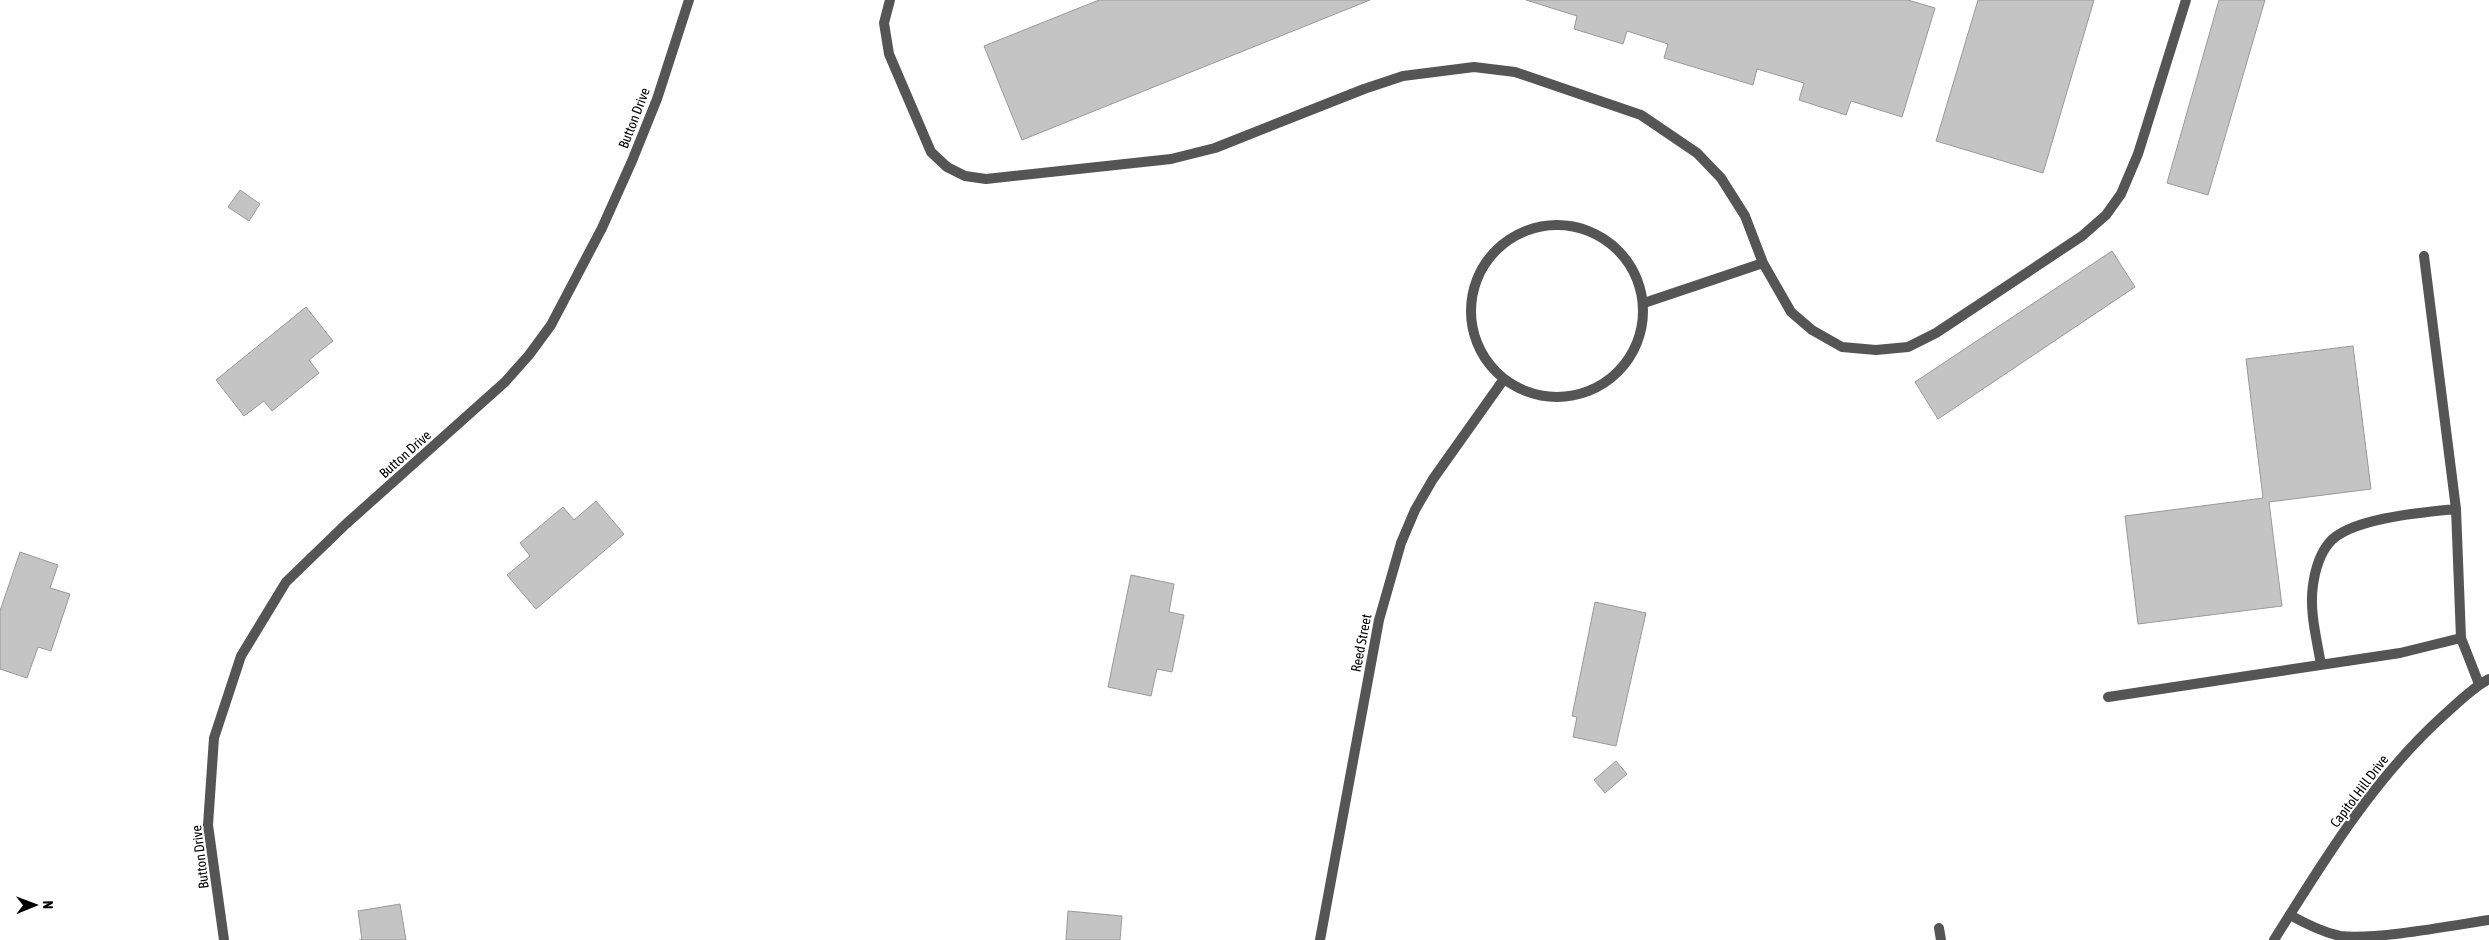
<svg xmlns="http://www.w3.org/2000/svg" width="2489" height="940" font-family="'Asap Condensed',sans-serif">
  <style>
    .building { fill: #c4c4c4; stroke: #999 }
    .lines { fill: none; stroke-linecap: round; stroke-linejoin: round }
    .lane { stroke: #555; stroke-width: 10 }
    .street { stroke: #555; stroke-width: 10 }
    .labels { text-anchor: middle; stroke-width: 4; stroke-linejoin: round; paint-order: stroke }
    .street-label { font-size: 14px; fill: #000; stroke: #fff }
  </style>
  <rect width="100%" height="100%" fill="#fff"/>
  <path class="building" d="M 1099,0 L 1370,0 L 1022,140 L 984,46 Z
    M 1526,0 L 1908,0 L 1935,8 L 1902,117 L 1851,101 L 1846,115 L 1799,100 L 1804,83 L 1757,69 L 1753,85 L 1664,58 L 1668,44 L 1627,31 L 1623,44 L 1574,29 L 1577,16 Z
    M 1978,0 L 2094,0 L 2043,173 L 1936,141 Z
    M 2219,0 L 2265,0 L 2208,195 L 2167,183 Z
    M 240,190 L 260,204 L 249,221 L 228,207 Z
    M 2112,251 L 2135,287 L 1938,419 L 1915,382 Z
    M 306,307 L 333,341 L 309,360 L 319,373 L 272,411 L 264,401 L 244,416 L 216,380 Z
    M 2353,346 L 2371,489 L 2269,502 L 2282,606 L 2138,624 L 2125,516 L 2263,498 L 2246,359 Z
    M 596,501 L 624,534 L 536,609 L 507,575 L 530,556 L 520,543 L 563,507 L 574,520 Z
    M 20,552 L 58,565 L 50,588 L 70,594 L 51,651 L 38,647 L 27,678 L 0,669 L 0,611 Z
    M 1131,575 L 1174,584 L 1169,612 L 1184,615 L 1172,672 L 1157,669 L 1151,696 L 1108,687 Z
    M 1595,602 L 1646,613 L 1616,746 L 1573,737 L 1577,717 L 1572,716 Z
    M 1616,761 L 1627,774 L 1605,793 L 1594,780 Z
    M 400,904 L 406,940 L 359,940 L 362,940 L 358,911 Z
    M 1068,911 L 1122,916 L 1120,940 L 1066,940 Z"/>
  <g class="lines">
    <path class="lane" d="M 890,0 L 884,23 L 889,54 L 931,152 L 947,167 L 965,176 L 986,179 L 1171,159 L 1215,148 L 1364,89 L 1403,76 L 1474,67 L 1515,72 L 1641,115 L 1697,153 L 1721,178 L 1745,216 L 1763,263 L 1791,312 L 1812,330 L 1842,347 L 1876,350 L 1908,347 L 1936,333 L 2082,236 L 2106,215 L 2121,194 L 2138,154 L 2186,0
      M 2424,256 L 2456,509 L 2461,638 L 2479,684
      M 1644,303 L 1763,263
      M 2321,665 C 2317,640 2309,611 2313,585 C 2315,571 2319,555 2329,543 C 2349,518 2425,512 2456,509
      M 2108,697 L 2400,653 L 2461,638
      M 2290,915 C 2306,924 2322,932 2340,936 C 2376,940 2450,926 2489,920
      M 1939,928 L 1941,940"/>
    <path class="street" d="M1471 311a86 86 0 1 1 172 0a86 86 0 1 1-172 0Z
      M 224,940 L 208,825 L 214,738 L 241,656 L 286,582 L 346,524 L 505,382 L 529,355 L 551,325 L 602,228 L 632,161 L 657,99 L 689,0
      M 1320,940 L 1379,620 L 1401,543 L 1415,510 L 1433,479 L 1504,379
      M 2274,940 C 2324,860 2374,778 2444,715 C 2459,702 2472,688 2489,679"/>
  </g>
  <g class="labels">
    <g class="street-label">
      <text transform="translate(634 118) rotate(-69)" y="5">Button Drive</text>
      <text transform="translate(405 454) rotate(-42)" y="5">Button Drive</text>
      <text transform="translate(1361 643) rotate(-79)" y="5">Reed Street</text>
      <text transform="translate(2359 791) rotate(-53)" y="5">Capitol Hill Drive</text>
      <text transform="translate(200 857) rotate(-97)" y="5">Button Drive</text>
    </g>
  </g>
  <g transform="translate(35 905) rotate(89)" stroke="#ffffff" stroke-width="4" paint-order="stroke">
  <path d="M0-4L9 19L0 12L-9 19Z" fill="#000000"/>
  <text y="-8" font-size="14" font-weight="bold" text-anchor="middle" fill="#000000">N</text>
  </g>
</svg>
